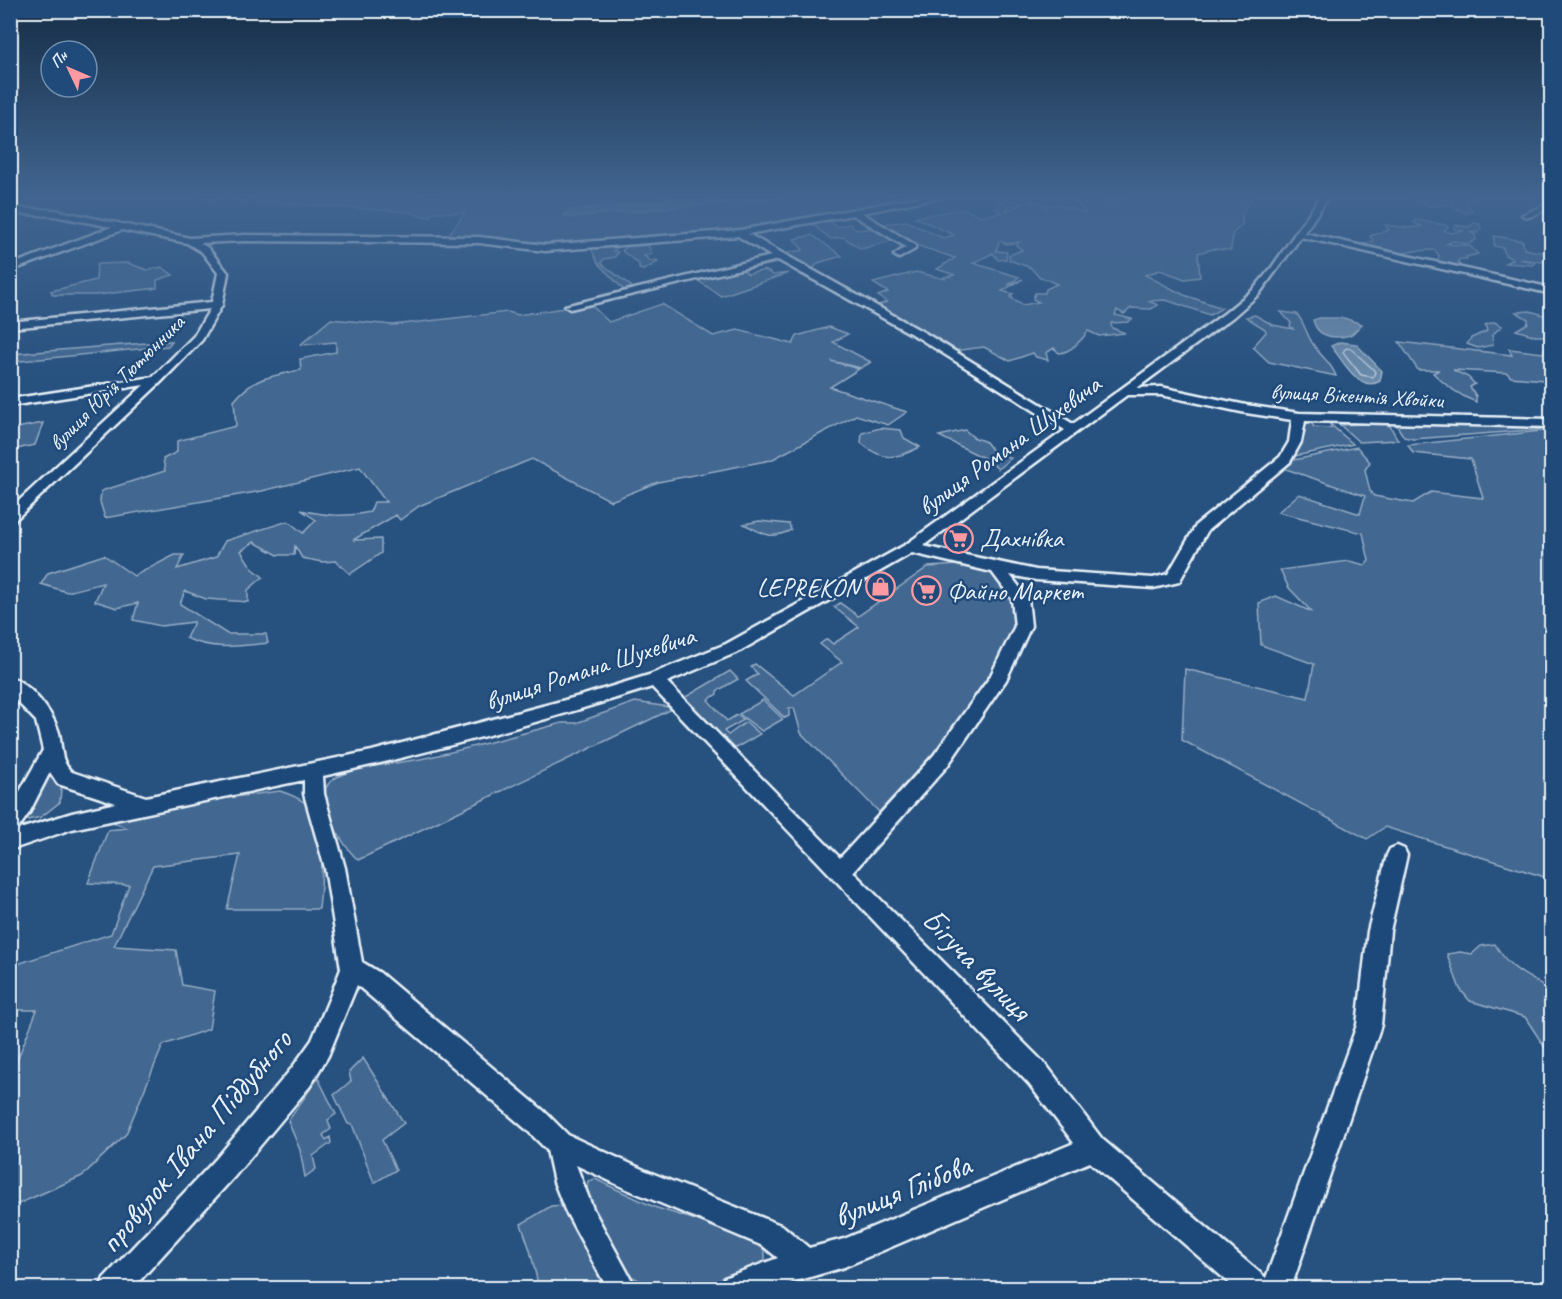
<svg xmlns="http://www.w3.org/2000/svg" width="1562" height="1299" font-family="Caveat,sans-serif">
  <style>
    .green { fill: #436891; stroke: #96acc4; stroke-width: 1.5; fill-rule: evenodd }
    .water { fill: #6b8aaa; stroke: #9db3c9; stroke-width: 1.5 }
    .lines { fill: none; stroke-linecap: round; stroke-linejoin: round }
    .shore { stroke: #b6c8d9; stroke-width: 1.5 }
    .minor-casing { stroke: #e8f1f8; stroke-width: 5 }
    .minor { fill: #1f4a7a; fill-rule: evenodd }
    .labels { text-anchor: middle; stroke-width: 5; stroke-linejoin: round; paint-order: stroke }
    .far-street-label { font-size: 22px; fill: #e8f1f8; stroke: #1f4a7a }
    .street-label { font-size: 26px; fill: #e8f1f8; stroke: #1f4a7a }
    .poi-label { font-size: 26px; fill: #e8f1f8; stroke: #1f4a7a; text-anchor: start }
    .near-street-label { font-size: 32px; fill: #e8f1f8; stroke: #1f4a7a }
  </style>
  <rect width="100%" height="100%" fill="#27517f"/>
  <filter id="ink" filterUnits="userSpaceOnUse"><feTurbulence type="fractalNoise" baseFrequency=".0167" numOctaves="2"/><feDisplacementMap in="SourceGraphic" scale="12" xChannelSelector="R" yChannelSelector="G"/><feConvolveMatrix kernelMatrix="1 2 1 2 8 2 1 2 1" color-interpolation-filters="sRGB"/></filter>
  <g filter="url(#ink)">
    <path class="green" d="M 177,196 L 935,196 L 903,202 L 895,198 L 885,200 L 890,204 L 736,231 L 554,246 L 446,238 L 465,213 L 435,212 L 431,214 L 431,217 L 421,216 L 409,212 Z
      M 1087,196 L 1111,205 L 1126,199 L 1119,196 L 1253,196 L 1242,213 L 1242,225 L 1233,233 L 1231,250 L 1213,249 L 1198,253 L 1200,277 L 1185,279 L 1160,270 L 1145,275 L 1184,295 L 1222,308 L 1210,315 L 1166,300 L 1148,301 L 1158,305 L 1151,309 L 1131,308 L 1124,314 L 1117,310 L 1115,315 L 1132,319 L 1128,322 L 1111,323 L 1112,328 L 1125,333 L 1099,336 L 1088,331 C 1082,340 1070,353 1059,353 L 1054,348 L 1046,353 L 1048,360 L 1036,357 L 1033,353 L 1010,361 L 984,347 L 953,351 L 876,306 L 887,302 L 878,296 L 888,292 L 873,283 L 916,272 L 945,279 L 944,277 L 955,275 L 937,269 L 955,258 L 910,243 L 878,225 L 906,221 L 943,238 L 954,235 L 915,217 L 964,209 L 981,216 L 1002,212 L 994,208 L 1005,199 L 1024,203 L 1008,206 L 1006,211 L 1032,200 L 1048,207 L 1047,204 L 1057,204 L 1086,213 L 1071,198 ZM 999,241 L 1007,244 L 1019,242 L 1016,245 L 1022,250 L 1009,255 L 1009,260 L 1031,268 L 1038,276 L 1057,284 L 1046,289 L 1045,293 L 1035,293 L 1033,299 L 1039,302 L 1023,305 L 1010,297 L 1013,294 L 1002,291 L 1023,279 L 1008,285 L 1019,277 L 973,263 L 993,253 L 998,260 L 1006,259 L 1007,252 L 996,251 Z
      M 1407,196 L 1445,196 L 1452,202 L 1454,196 L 1476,196 L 1467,202 L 1472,211 L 1466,213 L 1455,208 L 1454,204 L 1430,206 Z
      M 826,218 L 837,227 L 849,224 L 858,230 L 873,228 L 894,240 L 861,249 L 843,237 L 831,239 L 813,225 L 818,223 L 816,220 Z
      M 1416,220 L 1445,225 L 1448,227 L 1444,230 L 1451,233 L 1464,231 L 1454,229 L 1455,225 L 1469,227 L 1474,223 L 1480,224 L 1481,229 L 1477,233 L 1469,232 L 1475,235 L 1476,240 L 1468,244 L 1453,241 L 1447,244 L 1470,246 L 1478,254 L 1466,257 L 1467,259 L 1460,259 L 1458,261 L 1460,265 L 1438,261 L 1439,256 L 1435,250 L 1414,251 L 1401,254 L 1368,249 L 1362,245 L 1373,241 L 1370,236 L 1389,230 L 1385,225 L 1408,228 L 1422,226 L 1414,223 Z
      M 812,235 L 842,256 L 818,263 L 812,270 L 782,254 L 803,250 L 794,239 Z
      M 1494,236 L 1523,241 L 1524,249 L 1551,254 L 1551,263 L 1519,259 L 1535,262 L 1533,265 L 1505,263 L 1513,259 L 1505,255 L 1503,248 L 1494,246 Z
      M 648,245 L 652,254 L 644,256 L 651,261 L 657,260 L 658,262 L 644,270 L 639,269 L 639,264 L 622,251 L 626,247 Z
      M 620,246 L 613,251 L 618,252 L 615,257 L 604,259 L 601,263 L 632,287 L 624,290 L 598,263 L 591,248 Z
      M 767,260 L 773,264 L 743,270 L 748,274 L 765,270 L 773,275 L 789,273 L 721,296 L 694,278 Z
      M 128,263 L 147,270 L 162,267 L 173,275 L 157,280 L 157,288 L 96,295 L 53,295 L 51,291 L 96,280 L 97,264 Z
      M 590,304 L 609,322 L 662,304 L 713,336 L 738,330 L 793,344 L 797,336 L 829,327 L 848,334 L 833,342 L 871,362 L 861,368 L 831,361 L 859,369 L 830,387 L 907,412 L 888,425 L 856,415 L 771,460 L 658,482 L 611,501 L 532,459 L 419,506 L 400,520 L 396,515 L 353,540 L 381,539 L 381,553 L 350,574 L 336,561 L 322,562 L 302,558 L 295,546 L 294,555 L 278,555 L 254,542 L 241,551 L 252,568 L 263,577 L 248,590 L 248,602 L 206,599 L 185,591 L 180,604 L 227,634 L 266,634 L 268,643 C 240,646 213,651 186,638 L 194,622 L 161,626 L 133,620 L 138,603 L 117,608 L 95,601 L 103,583 L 67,592 L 41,584 L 48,573 L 104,555 L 134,576 L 175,555 L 184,555 L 177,569 L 216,557 L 225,541 L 288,521 L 303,533 L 316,520 L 301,510 C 326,516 344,517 370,512 L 374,502 L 386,502 L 360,467 L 262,491 L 105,518 L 100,502 L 101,491 L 165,471 L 163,459 L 177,452 L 177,441 L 236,426 L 234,401 C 253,377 272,376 301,370 L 300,359 L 336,352 L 336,342 L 300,345 L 331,319 L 393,325 L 508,312 L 518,315 Z
      M 1530,311 L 1551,317 L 1551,323 L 1547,323 L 1547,336 L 1536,336 L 1516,330 L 1528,323 L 1528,319 L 1516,312 Z
      M 1281,312 L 1297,314 C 1305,324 1306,334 1313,344 C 1320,356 1331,362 1336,376 L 1269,362 L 1253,347 L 1266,332 L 1265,329 L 1246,317 L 1255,315 L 1273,325 L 1293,329 L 1290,326 L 1291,323 Z
      M 1494,322 L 1502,326 L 1492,335 L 1493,345 L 1478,348 L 1467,344 L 1471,338 L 1487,331 L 1485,325 Z
      M 1548,339 L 1551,340 L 1551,384 L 1544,380 L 1511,377 L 1507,373 L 1453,370 L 1468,377 L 1475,384 L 1470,387 L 1476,396 L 1476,402 C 1460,396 1445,385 1433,373 L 1439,370 L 1418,370 L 1399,342 L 1512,355 L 1509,349 L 1543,353 Z
      M 172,341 L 168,346 L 11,362 L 11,354 Z
      M 1394,421 L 1546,428 L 1548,429 L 1413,439 L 1404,437 Z
      M 1306,422 L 1311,422 L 1314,427 L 1331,428 L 1330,424 L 1353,444 L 1295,456 Z
      M 43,423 L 35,445 L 11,450 L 11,429 Z
      M 1385,423 L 1390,426 L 1398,440 L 1359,442 L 1340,425 Z
      M 880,428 L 901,430 L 904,438 L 920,447 C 895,460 882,461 861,443 L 862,433 Z
      M 965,430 L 973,437 L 986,442 L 994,452 L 1011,458 L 998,469 L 988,460 L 939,436 Z
      M 1551,430 L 1551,879 L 1385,827 L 1367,839 L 1182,740 L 1185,669 L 1308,698 L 1314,664 L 1261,645 L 1259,603 L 1276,596 L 1312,612 L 1289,588 L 1280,570 L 1349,561 L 1365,565 L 1369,561 L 1363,533 L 1278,512 L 1299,494 L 1360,514 L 1365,496 L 1283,468 L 1294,460 L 1357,447 L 1370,462 L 1365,470 L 1370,491 L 1374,496 L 1413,503 L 1431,492 L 1483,498 L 1471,459 L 1413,453 L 1408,445 Z
      M 759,521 L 789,524 L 791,530 C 769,541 763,533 744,524 Z
      M 958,565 C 1003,575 1005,575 1019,620 L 993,676 L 947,738 L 879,812 L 801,733 L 794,708 L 789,708 L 789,716 L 785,718 L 746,681 L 758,674 L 751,667 L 755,664 L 794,695 L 842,662 L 820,644 L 827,639 L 833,644 L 859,627 L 834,607 L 840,603 L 858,616 L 928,567 Z
      M 730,671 L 738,679 L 717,691 L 717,694 L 708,700 L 727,721 L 737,715 L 744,720 L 724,731 L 728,735 L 746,722 L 760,734 L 734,749 L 684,698 Z
      M 763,700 L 783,719 L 762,731 L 739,714 Z
      M 635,702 L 669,707 L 670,710 L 358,860 C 343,846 311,798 331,781 C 349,766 396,764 420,759 C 468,749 515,735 562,723 L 576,723 Z
      M 45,771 L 61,788 L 60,802 L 41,817 L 23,821 Z
      M 280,791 C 289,794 298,797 305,803 C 328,825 322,880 319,909 L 227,909 L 240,855 L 153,866 L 114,946 L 176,950 L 182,985 L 215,991 L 209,1029 L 163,1045 L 126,1134 L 82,1176 L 11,1207 L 10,1065 L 16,1063 L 37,1010 L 11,1010 L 11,966 L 111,934 L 129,885 L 88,883 L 108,830 L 127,828 L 106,819 L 227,798 Z
      M 1495,944 C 1511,972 1526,974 1551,990 L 1551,1057 L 1525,1017 L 1470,1001 L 1460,989 L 1447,954 L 1460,952 L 1472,954 L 1481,946 Z
      M 363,1058 L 404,1123 L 382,1140 L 396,1170 L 374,1183 L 352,1124 L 348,1124 L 334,1095 L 351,1081 L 349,1072 Z
      M 318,1078 L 336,1114 L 328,1120 L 331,1129 L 323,1135 L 326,1140 L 330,1137 L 331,1143 L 313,1156 L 316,1169 L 305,1177 L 300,1150 L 288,1121 Z
      M 595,1179 L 654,1207 L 757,1239 C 764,1247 768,1256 763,1266 C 725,1280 667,1299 631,1276 C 619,1265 612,1247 604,1233 C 596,1218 584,1198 588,1181 Z
      M 566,1205 L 607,1285 L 607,1288 L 539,1288 L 530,1250 L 521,1224 L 551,1206 Z"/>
    <path class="water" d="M 690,196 L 799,196 L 572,217 L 563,215 L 573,210 Z
      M 1320,318 L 1344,318 L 1362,324 L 1351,335 C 1335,339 1317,338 1313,320 Z
      M 1340,342 L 1356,344 L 1382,371 L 1380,381 C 1359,394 1342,359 1331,346 Z"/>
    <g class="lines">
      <path class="shore" d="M 679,196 L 682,200 L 741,196
        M 1346,348 L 1351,349 L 1373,369 L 1375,372 L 1373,377 L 1361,375 L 1343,352 Z"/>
      <defs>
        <path id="minor" d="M 927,196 L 945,196 L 862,213 L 915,245 L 915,249 L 899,258 L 894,255 L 906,247 L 853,215 L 748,234 L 925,333 L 1073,424 L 1225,313 L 1253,290 L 1272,267 L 1321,196 L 1329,196 L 1304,233 L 1552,288 L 1552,294 L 1301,237 L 1259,294 L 1233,317 L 1137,388 L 1161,387 L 1246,405 L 1299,413 L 1552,419 L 1552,427 L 1305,421 L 1301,442 L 1290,462 L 1208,530 L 1179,582 L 1153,588 L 1036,580 L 1010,575 L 1028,598 L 1031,626 L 1006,680 L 948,765 L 853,872 L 1047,1066 L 1102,1139 L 1266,1278 L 1357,1025 L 1368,931 L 1387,855 L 1390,849 L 1397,846 L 1404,849 L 1407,855 L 1390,931 L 1381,1025 L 1291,1288 L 1235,1288 L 1090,1162 L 844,1267 L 773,1288 L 720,1288 L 724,1278 L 778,1258 L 763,1246 L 627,1189 L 576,1165 L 593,1209 L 636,1288 L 607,1288 L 565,1210 L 554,1182 L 547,1150 L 527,1130 L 357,985 L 328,1056 L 310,1086 L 234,1177 L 133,1288 L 100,1288 L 104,1278 L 216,1159 L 292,1068 L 312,1040 L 332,992 L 341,969 L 325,868 L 304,794 L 304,780 L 72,829 L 10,850 L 10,809 L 43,750 L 36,721 L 10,694 L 10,677 C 30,683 54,714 59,733 C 62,747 60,762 72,772 L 146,797 L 372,751 L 584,695 L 649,675 L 726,644 L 905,545 L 1065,430 L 917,337 L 778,260 L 570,309 L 565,306 L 771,256 L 738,236 L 545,251 L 479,243 L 245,241 L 200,243 L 208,248 L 228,273 L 222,305 L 202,340 L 161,382 L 15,520 L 10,521 L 10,509 L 144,385 L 10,406 L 10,399 L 153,377 L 194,336 L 210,309 L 10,328 L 10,322 L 212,302 L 218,273 L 202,252 L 187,243 L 122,230 L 10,271 L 10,265 L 112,227 L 54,216 L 10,213 L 10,208 L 54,210 L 190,238 L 245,235 L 479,237 L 545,245 L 740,230 ZM 1127,395 L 1161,395 L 1246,413 L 1292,420 L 1289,442 L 1280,457 L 1197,524 L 1168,574 L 1153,578 L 1036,570 L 923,546 ZM 912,553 L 992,572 L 1012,599 L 1015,626 L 990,677 L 934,755 L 840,858 L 667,682 L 738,652 ZM 652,687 L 1029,1084 L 1074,1143 L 844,1239 L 809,1248 L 783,1226 L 644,1170 L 568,1135 L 545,1112 L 380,973 L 362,962 L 345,868 L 324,794 L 323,776 C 433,752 543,721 652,687 ZM 50,772 L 58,784 L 116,803 L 72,813 L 17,830 L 29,813 Z
          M 1552,202 L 1552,207 L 1529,217 L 1522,215 Z"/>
      </defs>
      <use href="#minor" class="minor-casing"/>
      <use href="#minor" class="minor"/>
    </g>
  </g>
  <linearGradient id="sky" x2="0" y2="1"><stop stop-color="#152d46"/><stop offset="0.52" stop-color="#416590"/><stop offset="1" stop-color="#416590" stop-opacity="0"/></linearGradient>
  <rect width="1562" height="378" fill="url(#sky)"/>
  <defs>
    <symbol id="supermarket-ring" viewBox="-11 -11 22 22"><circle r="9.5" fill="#1f4a7a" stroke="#ff9aa2" stroke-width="1.5"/><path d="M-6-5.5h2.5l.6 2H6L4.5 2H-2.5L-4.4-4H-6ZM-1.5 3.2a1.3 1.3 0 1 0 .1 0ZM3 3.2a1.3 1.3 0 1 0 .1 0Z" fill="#ff9aa2"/></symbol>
    <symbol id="shop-ring" viewBox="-11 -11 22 22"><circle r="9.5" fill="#1f4a7a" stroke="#ff9aa2" stroke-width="1.5"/><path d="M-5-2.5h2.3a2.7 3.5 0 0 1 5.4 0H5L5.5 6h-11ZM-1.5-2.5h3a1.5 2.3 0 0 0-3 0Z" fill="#ff9aa2"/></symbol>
  </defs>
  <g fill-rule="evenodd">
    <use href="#supermarket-ring" x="942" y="522" width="33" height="33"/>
    <use href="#shop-ring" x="864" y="570" width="33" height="33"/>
    <use href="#supermarket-ring" x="910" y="574" width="33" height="33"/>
  </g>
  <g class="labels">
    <g class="far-street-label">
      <text transform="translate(116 382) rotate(-45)" y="8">вулиця Юрія Тютюнника</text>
      <text transform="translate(1357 395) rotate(3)" y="8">вулиця Вікентія Хвойки</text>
    </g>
    <g class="street-label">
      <text transform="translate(1009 445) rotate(-36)" y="9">вулиця Романа Шухевича</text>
      <text transform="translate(590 668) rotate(-18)" y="9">вулиця Романа Шухевича</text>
    </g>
    <g class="poi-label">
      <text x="980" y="547">Дахнівка</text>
      <text x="859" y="596" text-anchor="end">LEPREKON</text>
      <text x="947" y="600">Файно Маркет</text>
    </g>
    <g class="near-street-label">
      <text transform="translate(977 964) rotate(46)" y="11">Бігуча вулиця</text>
      <text transform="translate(195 1141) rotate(-50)" y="11">провулок Івана Піддубного</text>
      <text transform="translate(902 1190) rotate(-22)" y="11">вулиця Глібова</text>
    </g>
  </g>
  <rect width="1562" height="1299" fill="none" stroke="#1f4a7a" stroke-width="36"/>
  <rect x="18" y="18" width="1526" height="1263" fill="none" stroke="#e8f1f8" stroke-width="2" filter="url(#ink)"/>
  <g transform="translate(69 69) rotate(314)"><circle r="28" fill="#1f4a7a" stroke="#6f8dac" stroke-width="1.5"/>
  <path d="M0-4.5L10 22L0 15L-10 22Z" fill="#ff9aa2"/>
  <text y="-9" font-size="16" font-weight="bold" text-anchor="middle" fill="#e8f1f8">Пн</text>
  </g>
</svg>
